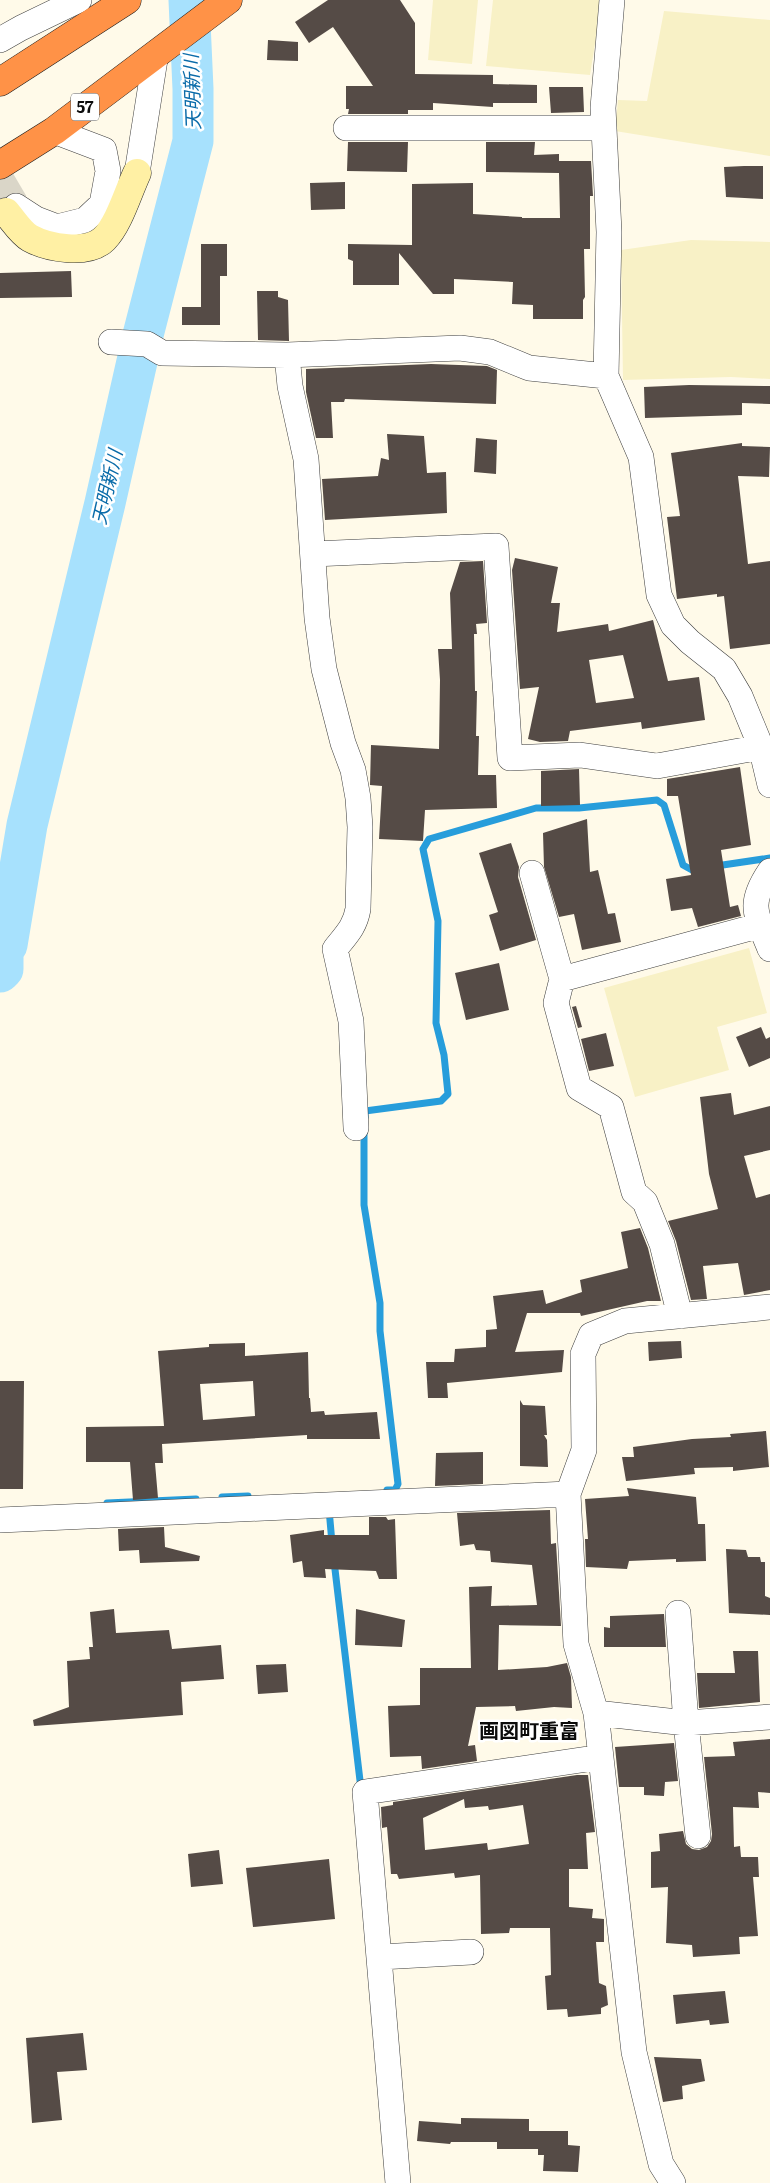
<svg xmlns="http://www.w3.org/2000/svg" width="770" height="2183" font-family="Literata,'Noto Sans JP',serif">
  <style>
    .farmland { fill: #f8f1c6 }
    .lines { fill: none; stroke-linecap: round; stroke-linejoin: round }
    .stream { stroke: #279ddb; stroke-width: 7 }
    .river { stroke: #a7e1fd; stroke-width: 41 }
    .building { fill: #554b46; fill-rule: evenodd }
    .secondary-tunnel { stroke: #dad6c8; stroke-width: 28; stroke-dasharray: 28 14; stroke-linecap: butt }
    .street-casing { stroke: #3e3e3e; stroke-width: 26 }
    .secondary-casing { stroke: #2d2d2d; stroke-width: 29 }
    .highway-casing { stroke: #1c1c1c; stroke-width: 29 }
    .street { stroke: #fff; stroke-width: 25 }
    .secondary { stroke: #fff0a4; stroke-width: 28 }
    .highway { stroke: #ff9247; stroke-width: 28 }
    .labels { text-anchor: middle; stroke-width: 5; stroke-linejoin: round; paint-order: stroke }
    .shield { fill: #fff; stroke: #545454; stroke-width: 1 }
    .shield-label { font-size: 16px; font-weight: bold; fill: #0b0b0b }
    .water-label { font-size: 19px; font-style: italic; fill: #096ba9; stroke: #fff }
    .quarter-label { font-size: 20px; font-weight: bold; fill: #0b0b0b; stroke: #fff }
  </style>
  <rect width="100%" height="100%" fill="#fffae9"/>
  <path class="farmland" d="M 433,0 L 478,0 L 472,64 L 428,60 Z
    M 493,0 L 602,0 L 590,75 L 486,66 Z
    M 664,11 L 770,20 L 770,156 L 615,131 L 618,100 L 647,101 Z
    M 691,240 L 770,242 L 770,379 L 731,377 L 623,380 L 621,250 Z
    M 749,948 L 767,1013 L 717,1027 L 729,1070 L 635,1097 L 604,988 Z"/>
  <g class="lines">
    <path class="stream" d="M 716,866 L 770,858
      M 365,1117 L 365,1111 L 441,1101 L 448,1094 L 444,1055 L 436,1023 L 438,921 L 423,849 L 429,839 L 536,808 L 579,808 L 657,800 L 664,805 L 683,865 L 692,870 L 698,869
      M 364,1128 L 364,1205 L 380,1303 L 380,1331 L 398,1484 L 395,1490 L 387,1490
      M 222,1497 L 248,1496
      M 107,1503 L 196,1499
      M 329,1509 L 332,1543
      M 334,1561 L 361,1789"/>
    <path class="river" d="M 0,972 L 3,969 L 3,950 L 7,945 L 27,825 L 105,503 L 143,335 L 193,141 L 193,89 L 189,0"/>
  </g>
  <path class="building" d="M 328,0 L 400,0 L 415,23 L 415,74 L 493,75 L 493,84 L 537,85 L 537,103 L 493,103 L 493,107 L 433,103 L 433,110 L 408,110 L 408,114 L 348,114 L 349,109 L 346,109 L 346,86 L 373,86 L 333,27 L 309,43 L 295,22 Z
    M 268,40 L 298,42 L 298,61 L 267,60 Z
    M 549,87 L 583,87 L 584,112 L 551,113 Z
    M 348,142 L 408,142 L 407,172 L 347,171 Z
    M 486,142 L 535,142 L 534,155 L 559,154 L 559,161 L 591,161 L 593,196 L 590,196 L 590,249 L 584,249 L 585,297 L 583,300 L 583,319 L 533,319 L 533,305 L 512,304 L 513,282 L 454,279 L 454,294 L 433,294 L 399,253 L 399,285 L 353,285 L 353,261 L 348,259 L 348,244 L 412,245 L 412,184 L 473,183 L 473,214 L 522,217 L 522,218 L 560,218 L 559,173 L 486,172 Z
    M 744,166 L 763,166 L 763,199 L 726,197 L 724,167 Z
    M 345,182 L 345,209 L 311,210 L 310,183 Z
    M 201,244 L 227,244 L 227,276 L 220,276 L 220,325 L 182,325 L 182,307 L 201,307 Z
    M 71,271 L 72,297 L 0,298 L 0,273 Z
    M 257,291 L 278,291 L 278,297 L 288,300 L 289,341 L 258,340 Z
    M 431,364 L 487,366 L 497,370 L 496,404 L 345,399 L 344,402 L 331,402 L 333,438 L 316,438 L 306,392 L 306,369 Z
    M 689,385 L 770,386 L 770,404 L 742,403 L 742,415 L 645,418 L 644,387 Z
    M 387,434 L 424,436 L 427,473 L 446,472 L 447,513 L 325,520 L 322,479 L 378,476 L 381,458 L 389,460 Z
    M 476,438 L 497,440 L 496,474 L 474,472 Z
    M 742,443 L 742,446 L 770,447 L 769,477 L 738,476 L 748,564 L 770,561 L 770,644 L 730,649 L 724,596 L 717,597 L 717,594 L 677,599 L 667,517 L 680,516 L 671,453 Z
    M 515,558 L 558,567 L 551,603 L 560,603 L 557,632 L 608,624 L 609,631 L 653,620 L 668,681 L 699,677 L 705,720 L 642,729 L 641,722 L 570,731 L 568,741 L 540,742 L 528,739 L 539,687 L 520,689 L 512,570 ZM 623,655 L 634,698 L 596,703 L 589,660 Z
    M 483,561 L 487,623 L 476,624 L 477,634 L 474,634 L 475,691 L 477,691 L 476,736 L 479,736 L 478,775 L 496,775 L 497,808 L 425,810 L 423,841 L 379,839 L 382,786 L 370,785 L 371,745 L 439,749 L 440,680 L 438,649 L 452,649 L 450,593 L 460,562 Z
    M 740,767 L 751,845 L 721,850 L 730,907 L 738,905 L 741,916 L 698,927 L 692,908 L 671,911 L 666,879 L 691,875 L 678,796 L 667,796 L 667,779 Z
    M 579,769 L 580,805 L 541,806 L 541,771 Z
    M 587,819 L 590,872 L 598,870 L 608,914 L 615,913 L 621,942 L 582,950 L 574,914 L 559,917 L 544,867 L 543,833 Z
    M 511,843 L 519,867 L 518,877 L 536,940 L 500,951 L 489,915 L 498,912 L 479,853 Z
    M 499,963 L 509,1010 L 466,1020 L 455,973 Z
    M 576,1006 L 582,1027 L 578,1028 L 572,1007 Z
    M 761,1027 L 766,1039 L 770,1037 L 770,1058 L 749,1067 L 736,1037 Z
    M 606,1033 L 614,1066 L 589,1071 L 581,1039 Z
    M 731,1093 L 734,1115 L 770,1106 L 770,1150 L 744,1156 L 756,1198 L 770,1194 L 770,1290 L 744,1295 L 738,1263 L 703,1266 L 707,1299 L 691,1300 L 676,1241 L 668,1221 L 718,1209 L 709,1174 L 700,1097 Z
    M 640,1228 L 648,1248 L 661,1301 L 647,1301 L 581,1316 L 580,1313 L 527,1313 L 515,1352 L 564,1350 L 562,1372 L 447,1383 L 448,1398 L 428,1398 L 426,1362 L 454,1362 L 455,1349 L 486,1347 L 486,1330 L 497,1329 L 493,1296 L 543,1290 L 546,1304 L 582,1292 L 580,1280 L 628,1268 L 621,1232 Z
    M 681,1341 L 682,1358 L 649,1361 L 648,1342 Z
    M 245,1343 L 245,1356 L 308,1352 L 309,1398 L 310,1398 L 311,1412 L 324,1411 L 325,1415 L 377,1412 L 380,1439 L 307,1439 L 307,1435 L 162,1444 L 163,1463 L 155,1463 L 158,1498 L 133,1500 L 130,1462 L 86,1462 L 86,1427 L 164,1426 L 158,1351 L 209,1347 L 209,1344 ZM 253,1381 L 255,1416 L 203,1420 L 200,1384 Z
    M 0,1381 L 24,1381 L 23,1489 L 0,1489 Z
    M 520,1400 L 523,1405 L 545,1406 L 547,1435 L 544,1435 L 547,1440 L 548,1467 L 520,1466 Z
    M 766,1431 L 769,1467 L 733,1471 L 733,1467 L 694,1468 L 695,1474 L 626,1481 L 622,1457 L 634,1457 L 633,1447 L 692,1439 L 731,1437 L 730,1434 Z
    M 483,1452 L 483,1484 L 435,1486 L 436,1453 Z
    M 627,1488 L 696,1497 L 698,1524 L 705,1524 L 706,1561 L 676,1562 L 676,1559 L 629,1561 L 627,1569 L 586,1567 L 585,1539 L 588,1539 L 585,1499 L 629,1496 Z
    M 550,1510 L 551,1544 L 556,1543 L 561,1626 L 499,1625 L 498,1670 L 547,1667 L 567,1663 L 571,1677 L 572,1708 L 554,1707 L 516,1711 L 515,1706 L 476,1707 L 468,1746 L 475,1745 L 477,1761 L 422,1769 L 421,1756 L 390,1757 L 388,1706 L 420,1705 L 420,1668 L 471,1668 L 469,1587 L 492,1586 L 491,1606 L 537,1605 L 532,1565 L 491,1562 L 490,1551 L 476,1550 L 474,1544 L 460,1546 L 457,1513 Z
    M 369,1517 L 386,1517 L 388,1520 L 395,1519 L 397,1579 L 379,1579 L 376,1571 L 325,1569 L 326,1578 L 304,1577 L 302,1561 L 293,1563 L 290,1535 L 324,1530 L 324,1535 L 369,1535 Z
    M 164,1527 L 165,1547 L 200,1556 L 199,1561 L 140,1563 L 139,1550 L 119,1551 L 118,1529 Z
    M 726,1549 L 746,1550 L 748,1557 L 760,1557 L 761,1562 L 765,1562 L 765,1596 L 770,1598 L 770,1615 L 729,1613 Z
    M 114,1609 L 116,1633 L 169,1630 L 172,1649 L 221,1645 L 224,1679 L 181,1682 L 183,1715 L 34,1726 L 33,1720 L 69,1707 L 67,1661 L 90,1659 L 89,1647 L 93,1647 L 90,1612 Z
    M 356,1609 L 405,1620 L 402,1647 L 355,1645 Z
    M 664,1614 L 666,1647 L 604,1647 L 604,1627 L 610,1628 L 610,1616 Z
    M 733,1651 L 758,1651 L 760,1702 L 699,1708 L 697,1673 L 735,1673 Z
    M 286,1664 L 288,1692 L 258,1694 L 256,1665 Z
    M 770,1739 L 770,1793 L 758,1792 L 759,1808 L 733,1807 L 734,1847 L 740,1846 L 741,1857 L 758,1857 L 759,1877 L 753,1877 L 758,1936 L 739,1937 L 740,1954 L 693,1957 L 692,1945 L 666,1943 L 668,1887 L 651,1888 L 651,1852 L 660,1851 L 659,1834 L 683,1831 L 686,1844 L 692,1849 L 699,1850 L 707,1847 L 711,1841 L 712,1834 L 704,1757 L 735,1756 L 733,1742 Z
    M 674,1743 L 678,1781 L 665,1782 L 664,1796 L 644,1795 L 644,1787 L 619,1787 L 615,1747 Z
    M 577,1775 L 588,1775 L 595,1832 L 586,1833 L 588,1869 L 569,1869 L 569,1907 L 593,1909 L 592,1918 L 604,1919 L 604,1942 L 596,1942 L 599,1983 L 606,1986 L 608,2005 L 601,2008 L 601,2014 L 568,2017 L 567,2009 L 547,2010 L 545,1976 L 551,1975 L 550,1928 L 510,1928 L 509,1933 L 481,1934 L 480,1875 L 455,1878 L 454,1873 L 399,1879 L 397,1874 L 391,1874 L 387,1827 L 382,1828 L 381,1807 L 393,1805 L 393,1802 ZM 464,1799 L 465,1808 L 488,1806 L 489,1810 L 523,1805 L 529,1844 L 488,1850 L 487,1843 L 425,1850 L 423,1818 Z
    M 219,1850 L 223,1884 L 191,1887 L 188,1854 Z
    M 329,1859 L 335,1919 L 253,1927 L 246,1868 Z
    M 725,1991 L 729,2023 L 710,2025 L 709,2020 L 676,2024 L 673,1995 Z
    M 83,2033 L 87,2070 L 57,2072 L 62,2120 L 32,2123 L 26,2038 Z
    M 654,2057 L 701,2059 L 705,2081 L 682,2086 L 683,2099 L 663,2102 Z
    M 461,2118 L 529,2119 L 529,2131 L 568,2131 L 568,2145 L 580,2146 L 578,2172 L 543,2171 L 544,2155 L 538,2155 L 538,2149 L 497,2149 L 497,2142 L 451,2142 L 450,2144 L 417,2141 L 419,2121 L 461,2124 Z"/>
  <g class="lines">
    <path class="secondary-tunnel" d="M 0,179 L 16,206"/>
    <defs>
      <path id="street" d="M 612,0 L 603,108 L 609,232 L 606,376 L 641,457 L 659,595 L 673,625 L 690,642 L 724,669 L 740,696 L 761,747 L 770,785
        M 0,40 L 21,28 L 79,0
        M 346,128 L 604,128
        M 137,173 L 156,53
        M 16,206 L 36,219 L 57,227 L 85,220 L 102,204 L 108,171 L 104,150 L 54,131
        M 111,342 L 147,344 L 162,353 L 287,355 L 460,348 L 490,352 L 529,368 L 606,376
        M 287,355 L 290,386 L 306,459 L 317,618 L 324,669 L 343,743 L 353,770 L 358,798 L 360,827 L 358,909 C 355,927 346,935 335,949 L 351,1021 L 356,1128
        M 313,554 L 496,546 L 510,758 L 580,755 L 657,766 L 761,747
        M 770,871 C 747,905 756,914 770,949
        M 532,873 L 562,979 L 761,925
        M 562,979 L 556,1003 L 579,1088 L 611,1107 L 634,1192 L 645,1202 L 662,1244 L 680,1316
        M 568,1494 L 576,1644 L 596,1713 L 686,1723 L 770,1717
        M 0,1520 L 568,1494 L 584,1450 L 583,1354 L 591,1335 L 625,1321 L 770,1307
        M 678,1613 L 686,1723 L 698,1836
        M 596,1713 L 634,2052 L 661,2164 L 673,2183
        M 380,1957 L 471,1952
        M 398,2183 L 365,1792 L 601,1757"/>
      <path id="secondary" d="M 6,212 C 13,220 21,233 30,238 C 48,248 88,255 104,239 C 119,224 128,192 137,173"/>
      <path id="highway" d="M 0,82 L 127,0
        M 0,165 L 54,131 L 228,0"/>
    </defs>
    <use href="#street" class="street-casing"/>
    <use href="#secondary" class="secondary-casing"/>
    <use href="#highway" class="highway-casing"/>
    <use href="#street" class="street"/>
    <use href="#secondary" class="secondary"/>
    <use href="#highway" class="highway"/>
  </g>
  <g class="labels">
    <rect class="shield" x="71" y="93.5" width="28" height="27" rx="4"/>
    <g class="shield-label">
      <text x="85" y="113">57</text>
    </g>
    <g class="water-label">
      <text transform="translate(192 92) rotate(-92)" y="7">天明新川</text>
      <text transform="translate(107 487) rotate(-77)" y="7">天明新川</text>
    </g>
    <g class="quarter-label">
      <text x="529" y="1738">画図町重富</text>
    </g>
  </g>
</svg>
